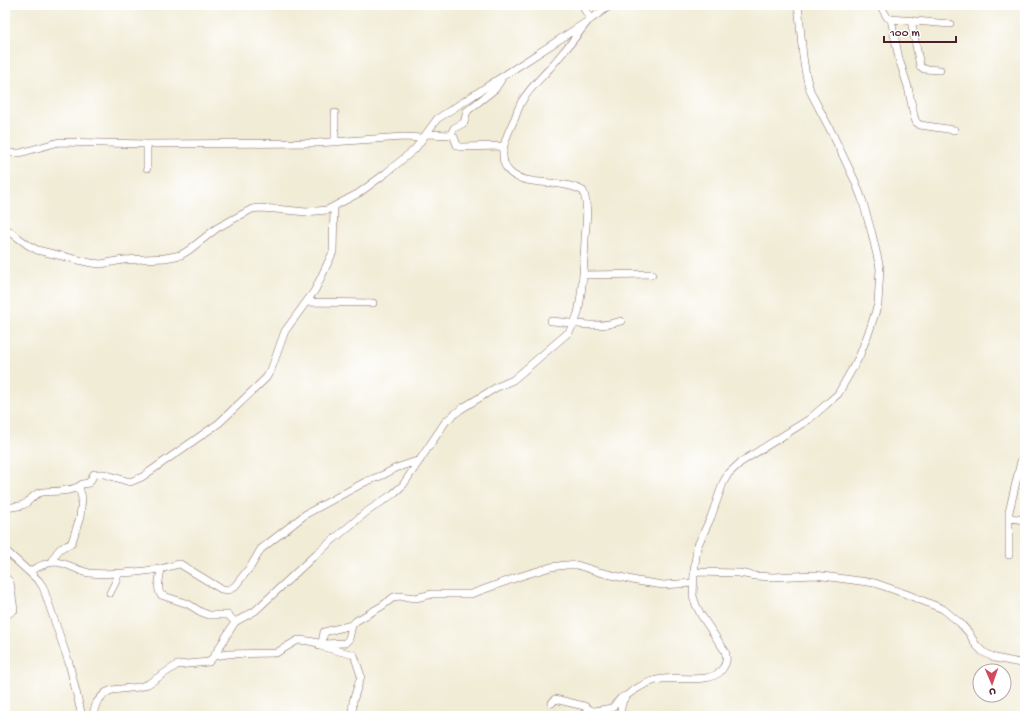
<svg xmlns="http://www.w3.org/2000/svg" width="1030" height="721" font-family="'Gochi Hand',sans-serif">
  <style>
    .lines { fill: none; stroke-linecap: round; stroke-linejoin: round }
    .minor-casing { stroke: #846767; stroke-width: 8 }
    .minor { stroke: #fff; stroke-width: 7 }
  </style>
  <rect width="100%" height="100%" fill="#fff"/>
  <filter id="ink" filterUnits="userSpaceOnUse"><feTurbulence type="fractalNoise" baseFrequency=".025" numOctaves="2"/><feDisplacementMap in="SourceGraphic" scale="8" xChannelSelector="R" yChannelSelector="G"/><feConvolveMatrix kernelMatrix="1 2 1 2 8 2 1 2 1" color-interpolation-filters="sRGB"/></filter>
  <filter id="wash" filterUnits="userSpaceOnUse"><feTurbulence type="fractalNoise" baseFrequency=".012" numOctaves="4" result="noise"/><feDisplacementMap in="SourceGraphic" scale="16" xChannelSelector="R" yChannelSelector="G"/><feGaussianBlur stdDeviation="0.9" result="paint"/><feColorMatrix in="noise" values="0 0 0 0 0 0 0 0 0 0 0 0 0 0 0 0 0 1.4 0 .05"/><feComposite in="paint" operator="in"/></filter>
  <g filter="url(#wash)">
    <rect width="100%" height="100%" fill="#f1ecd6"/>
  </g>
  <g filter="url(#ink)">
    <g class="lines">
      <defs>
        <path id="minor" d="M 583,5 L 584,9 L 591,19
          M 880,5 L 887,17 L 891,19 L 950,24
          M 891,19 L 899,59 L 908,87 L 914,116 L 916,122 L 920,125 L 954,130
          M 911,20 L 920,66 L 924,69 L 940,70
          M 426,134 L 452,135 L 454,137 L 457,145 L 460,147 L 503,146
          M 451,134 L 454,128 L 464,123 L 467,111 L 495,89 L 501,80
          M 335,142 L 335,113
          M 5,153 L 20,153 L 59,142 L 147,144 L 317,143 L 403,137 L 423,138
          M 147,168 L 147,144
          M 5,228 L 28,245 L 37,250 L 91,263 L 101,264 L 123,260 L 165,258 L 181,255 L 189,250 L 217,228 L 252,209 L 259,208 L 275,209 L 306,212 L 327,210 L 359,193 L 386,173 L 415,149 L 437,119 L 591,19 L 611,5
          M 583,275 L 652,274
          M 307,302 L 373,303
          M 551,321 C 577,323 596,329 621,321
          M 1021,461 L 1009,512 L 1009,518 L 1025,520
          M 5,509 C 11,506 17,507 23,505 C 31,501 33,493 43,492 C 54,491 75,492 82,484 L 89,483 L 94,474 L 104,474 L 130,482 L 142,477 L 219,423 L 266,378 L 271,370 L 285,331 L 315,290 L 333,252 L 334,207
          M 1009,518 L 1009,555
          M 5,550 L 39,581 L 43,587 L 69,663 L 82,716
          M 52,562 C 54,557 57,550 63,547 C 67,545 69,546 72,542 L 80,517 L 82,498 L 79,487
          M 161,569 C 160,577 156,589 161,595 L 188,604 L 201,612 L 209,615 L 228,615 L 235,622
          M 29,572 C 37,567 45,563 54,562 C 67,562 77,571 89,573 C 107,575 141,572 159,569 C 166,568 173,565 180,564 L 221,589 L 229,590 L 235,586 L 251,566 L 261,549 L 306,514 L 365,482 L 383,475 L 396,468 L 420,460
          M 694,572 L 739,573 L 755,576 L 773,577 L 815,575 L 875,583 L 906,594 L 943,609 L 960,623 L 969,633 L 976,645 L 983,652 L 995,658 L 1025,664
          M 5,577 L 10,582 L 14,610 L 5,616
          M 110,593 L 117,579 L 117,573
          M 322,643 L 324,632 L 352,625
          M 320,646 L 354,655 L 361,676 L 353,701 L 352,716
          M 214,656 L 228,654 L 276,653 L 298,640 L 309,641 L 323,644 L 345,643 L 349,639 L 352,625 L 356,621 L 382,606 L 394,597 L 399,596 L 416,598 L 432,594 L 471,594 L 521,576 L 551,567 L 566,565 L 577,565 L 599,572 L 637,581 L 663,585 L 693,583
          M 552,703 L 555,699 L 559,700 L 584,706 L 592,711
          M 92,716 L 97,702 L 105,693 L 112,690 L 139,687 L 148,684 L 177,665 L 209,662 L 214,656 L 235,622 L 255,611 L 316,554 L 365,513 L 393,494 L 403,485 L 446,421 L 461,409 L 497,387 L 513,380 L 569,332 C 573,326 576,320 578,313 C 583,289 584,264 585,239 C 586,224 589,205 583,191 C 562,179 528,186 512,174 C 494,160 507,134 515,118 C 517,112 519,106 522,101 C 529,89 540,79 550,68 C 563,53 576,37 588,21
          M 580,716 L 589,712 L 612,708 L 621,698 L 625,696
          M 621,716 C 620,701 624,696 636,689 C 644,684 653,680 662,679 C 678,676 714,685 723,668 C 727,662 727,658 725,651 L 701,615 L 696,605 L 693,596 L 694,572 L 697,547 L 711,517 L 723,483 L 728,474 L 741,462 L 808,420 L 821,409 L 838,394 L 859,357 L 870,329 L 878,304 L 880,268 L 872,234 L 862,199 L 855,181 L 833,135 L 811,93 C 801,64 802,35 798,5"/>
      </defs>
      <use href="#minor" class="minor-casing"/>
      <use href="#minor" class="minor"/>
    </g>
  </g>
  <rect width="1030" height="721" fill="none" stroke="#fff" stroke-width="20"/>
  <g transform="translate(992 683) rotate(178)"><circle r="19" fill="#ffffff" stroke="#b7a5aa"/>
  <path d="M0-3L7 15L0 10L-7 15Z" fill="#d1495b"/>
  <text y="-6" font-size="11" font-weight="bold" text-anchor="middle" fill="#4a1f2b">U</text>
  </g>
  <path d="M884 36v6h72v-6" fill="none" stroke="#4a1f2b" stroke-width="2"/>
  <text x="890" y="36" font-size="12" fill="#4a1f2b" stroke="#ffffff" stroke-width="3" paint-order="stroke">100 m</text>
</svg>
